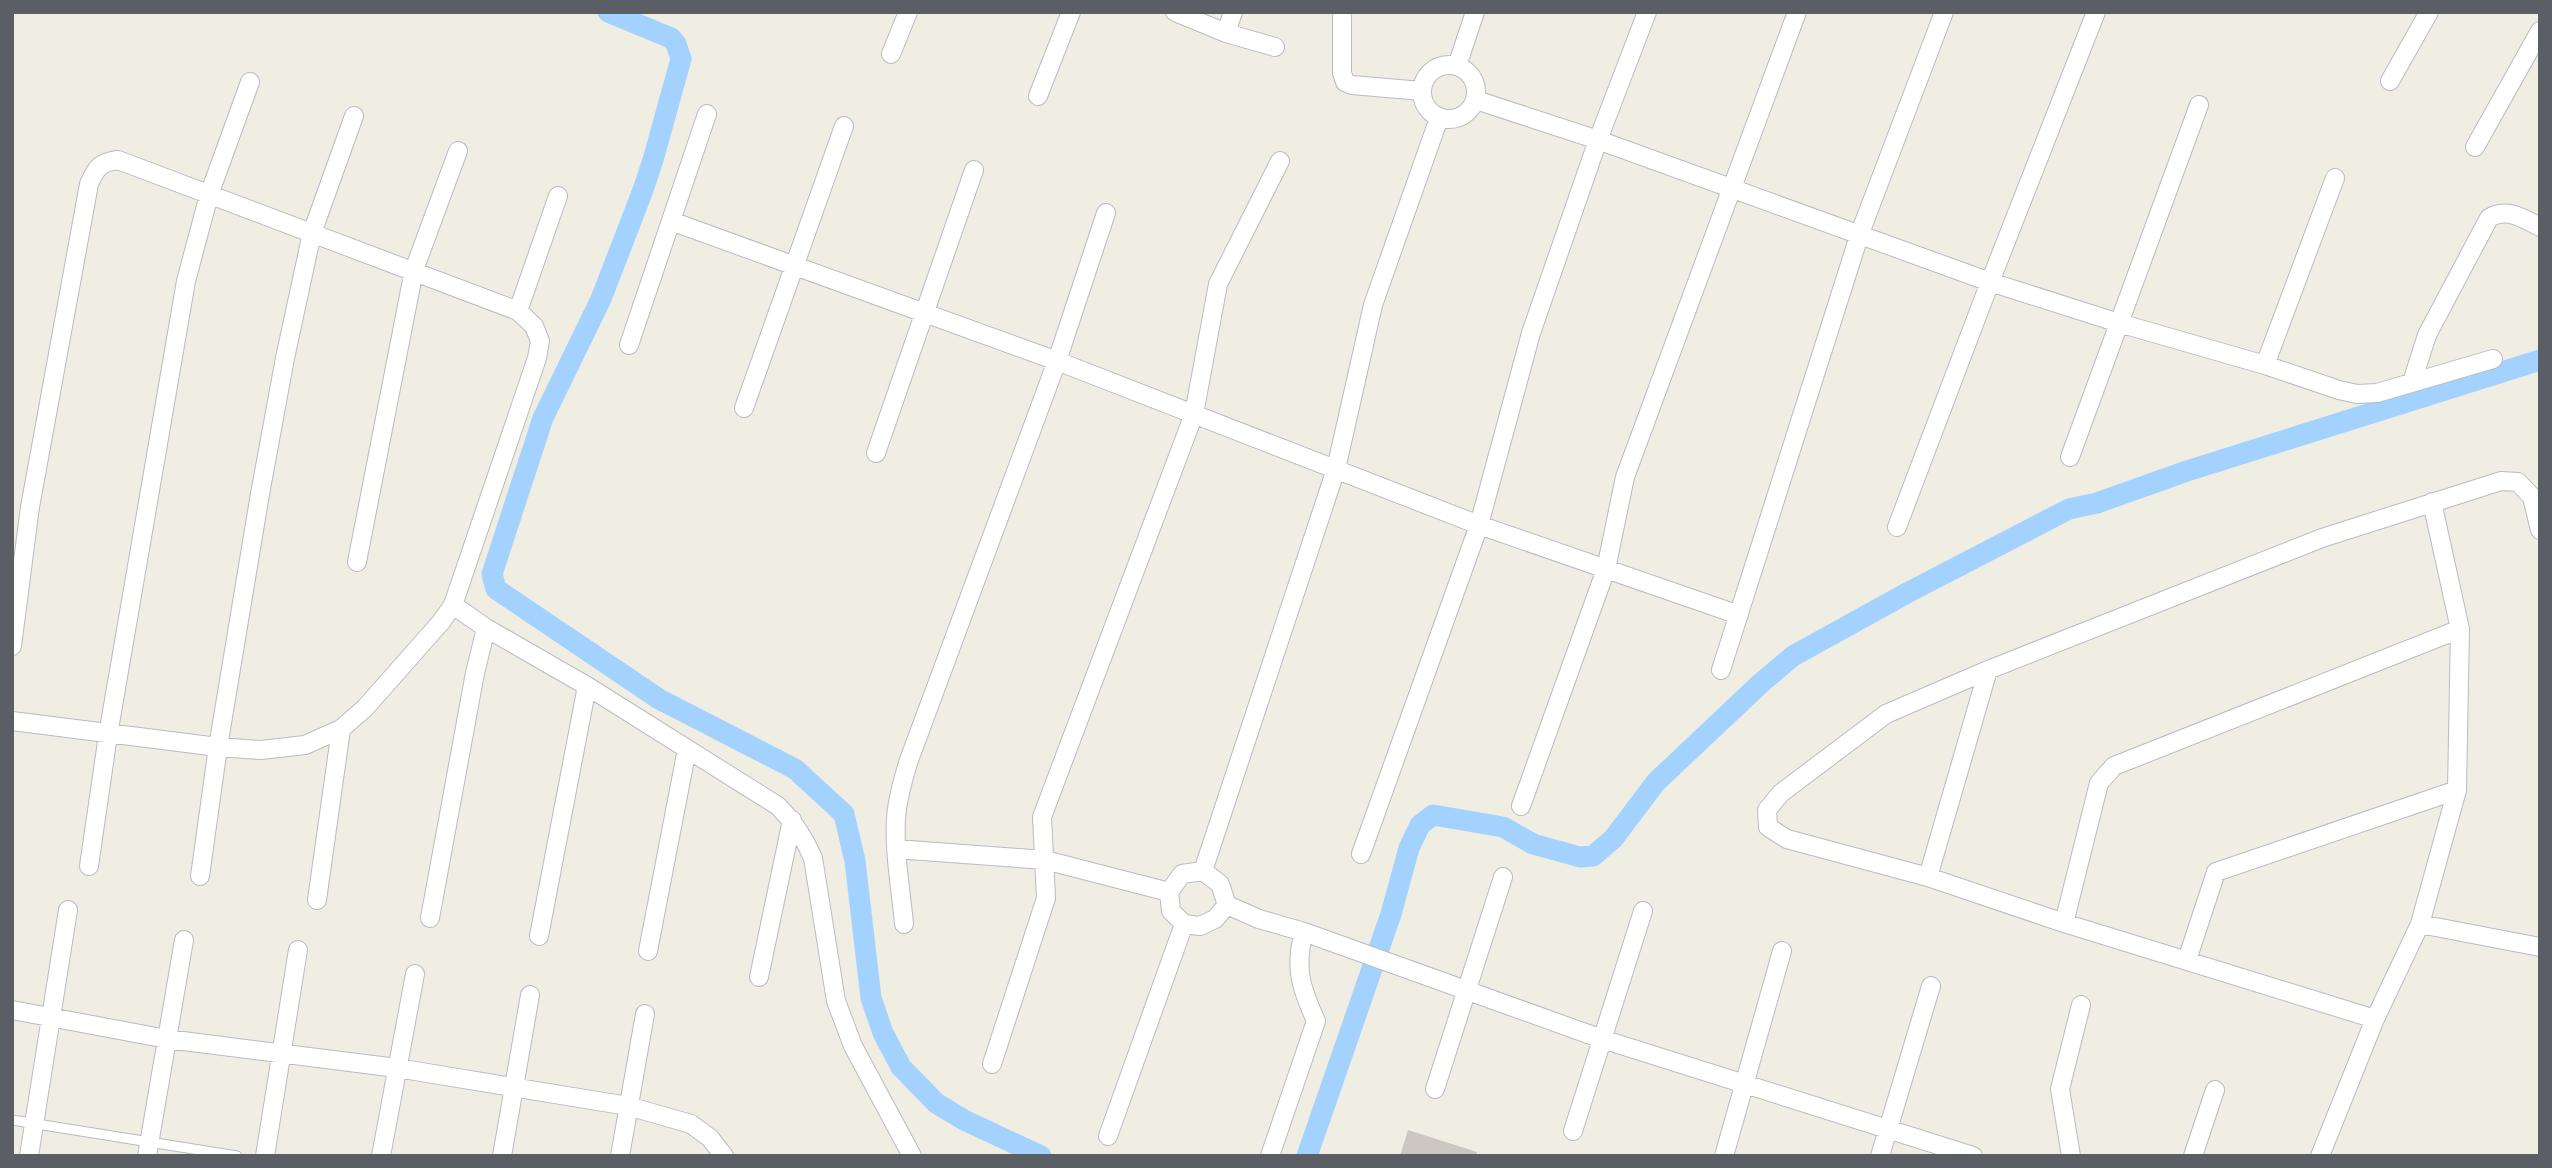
<svg xmlns="http://www.w3.org/2000/svg" width="2552" height="1168" font-family="Overpass,sans-serif">
  <style>
    .lines { fill: none; stroke-linecap: round; stroke-linejoin: round }
    .canal { stroke: #a4d2ff; stroke-width: 21 }
    .building { fill: #cbc7c0 }
    .lane-casing { stroke: #b8bbc1; stroke-width: 11 }
    .street-casing { stroke: #b8bbc1; stroke-width: 20 }
    .lane { stroke: #fff; stroke-width: 9 }
    .street { stroke: #fff; stroke-width: 18 }
  </style>
  <rect width="100%" height="100%" fill="#f0ede3"/>
  <g class="lines">
    <path class="canal" d="M 608,12 L 671,38 L 676,44 L 681,59 L 653,160 L 643,190 L 601,299 L 543,418 L 492,574 L 496,589 L 659,699 L 795,769 L 844,814 L 855,861 L 871,998 L 883,1033 L 901,1067 L 936,1103 L 964,1120 L 1041,1156
      M 1307,1156 L 1391,914 L 1409,848 L 1420,825 L 1433,815 L 1503,827 L 1533,844 L 1580,857 L 1593,856 L 1613,839 L 1656,782 L 1761,683 L 1793,656 L 1907,593 L 2069,509 L 2097,503 L 2187,471 L 2540,360"/>
  </g>
  <path class="building" d="M 1408,1130 L 1477,1152 L 1476,1156 L 1400,1156 Z"/>
  <g class="lines">
    <defs>
      <path id="lane" d="M 12,1120 L 237,1156"/>
      <path id="street" d="M 1175,12 L 1226,33 L 1275,47
        M 1342,17 L 1342,73 L 1345,82 L 1352,85 L 1422,91
        M 1226,33 L 1233,12
        M 891,54 L 908,12
        M1422 92a27 27 0 1 1 54 0a27 27 0 1 1-54 0Z
        M 1457,66 L 1475,12
        M 2390,81 L 2429,12
        M 1038,96 L 1071,12
        M 1476,100 L 1598,140 L 1990,282 L 2119,323 L 2265,365 L 2339,390 L 2357,394 L 2377,393 L 2493,359
        M 2475,147 L 2540,31
        M 671,221 L 1057,361 L 1479,525 L 1739,615
        M 518,311 L 558,196
        M 629,345 L 707,114
        M 2265,365 L 2335,178
        M 2412,382 L 2427,335 L 2489,218 C 2506,207 2523,218 2540,227
        M 744,408 L 844,126
        M 876,453 L 974,170
        M 2070,457 L 2199,105
        M 1897,527 L 1990,282 L 2096,12
        M 357,562 L 414,270 L 458,151
        M 453,605 L 486,628 L 587,686 L 778,806 C 794,822 804,837 813,858 L 836,1001 L 853,1046 L 912,1156
        M 12,646 L 30,507 L 89,184 C 96,168 100,162 118,160 L 518,311 L 534,326 L 540,341 L 537,358 L 453,605 L 441,622 L 365,708 L 341,729 L 305,745 L 261,750 L 218,747 L 12,721
        M 1721,670 L 1860,233 L 1944,12
        M 1521,806 L 1606,569 L 1625,477 L 1797,12
        M 896,849 L 1045,860 L 1169,892
        M 1361,854 L 1479,525 L 1531,333 L 1598,140 L 1647,12
        M 89,866 L 108,735 L 186,281 L 209,195 L 250,82
        M 1203,871 L 1336,469 L 1373,305 L 1439,118
        M 1203,871 L 1220,884 L 1227,905 L 1215,919 L 1200,926 L 1184,924 L 1171,911 L 1169,892 L 1182,874 Z
        M 200,876 L 218,747 L 260,494 L 285,358 L 312,233 L 354,116
        M 1928,877 L 1988,670
        M 317,900 L 341,729
        M 1227,905 L 1259,919 L 1304,932 L 1602,1039 L 1973,1156
        M 430,918 L 475,673 L 486,628
        M 2064,923 L 2099,783 L 2114,766 L 2460,629
        M 904,924 C 901,890 894,854 896,819 C 897,799 903,779 909,760 L 1057,361 L 1106,213
        M 2420,924 L 2540,947
        M 539,936 L 587,686
        M 648,951 L 687,749
        M 2187,960 L 2216,872 L 2457,790
        M 759,977 L 792,820
        M 12,1010 L 167,1039 L 397,1068 L 628,1106 L 691,1124 L 710,1138 L 724,1156
        M 2375,1019 L 2064,923 L 1928,877 L 1787,839 L 1768,827 L 1767,810 L 1781,793 L 1886,714 L 1988,670 L 2322,538 L 2501,481 L 2518,482 L 2532,497 L 2540,530
        M 992,1064 L 1046,898 L 1042,817 L 1194,414 L 1218,284 L 1280,161
        M 1435,1089 L 1503,877
        M 1573,1131 L 1643,911
        M 1108,1136 L 1184,924
        M 29,1156 L 68,910
        M 147,1156 L 184,940
        M 265,1156 L 298,950
        M 381,1156 L 415,974
        M 502,1156 L 530,995
        M 620,1156 L 645,1014
        M 1270,1156 L 1316,1021 C 1301,988 1294,968 1304,932
        M 1724,1156 L 1782,951
        M 1880,1156 L 1931,986
        M 2071,1156 L 2060,1089 L 2081,1005
        M 2193,1156 L 2215,1090
        M 2320,1156 L 2375,1019 L 2420,924 L 2457,790 L 2460,629 L 2432,502"/>
    </defs>
    <use href="#lane" class="lane-casing"/>
    <use href="#street" class="street-casing"/>
    <use href="#lane" class="lane"/>
    <use href="#street" class="street"/>
  </g>
  <rect width="2552" height="1168" fill="none" stroke="#5b5f65" stroke-width="28"/>
</svg>
